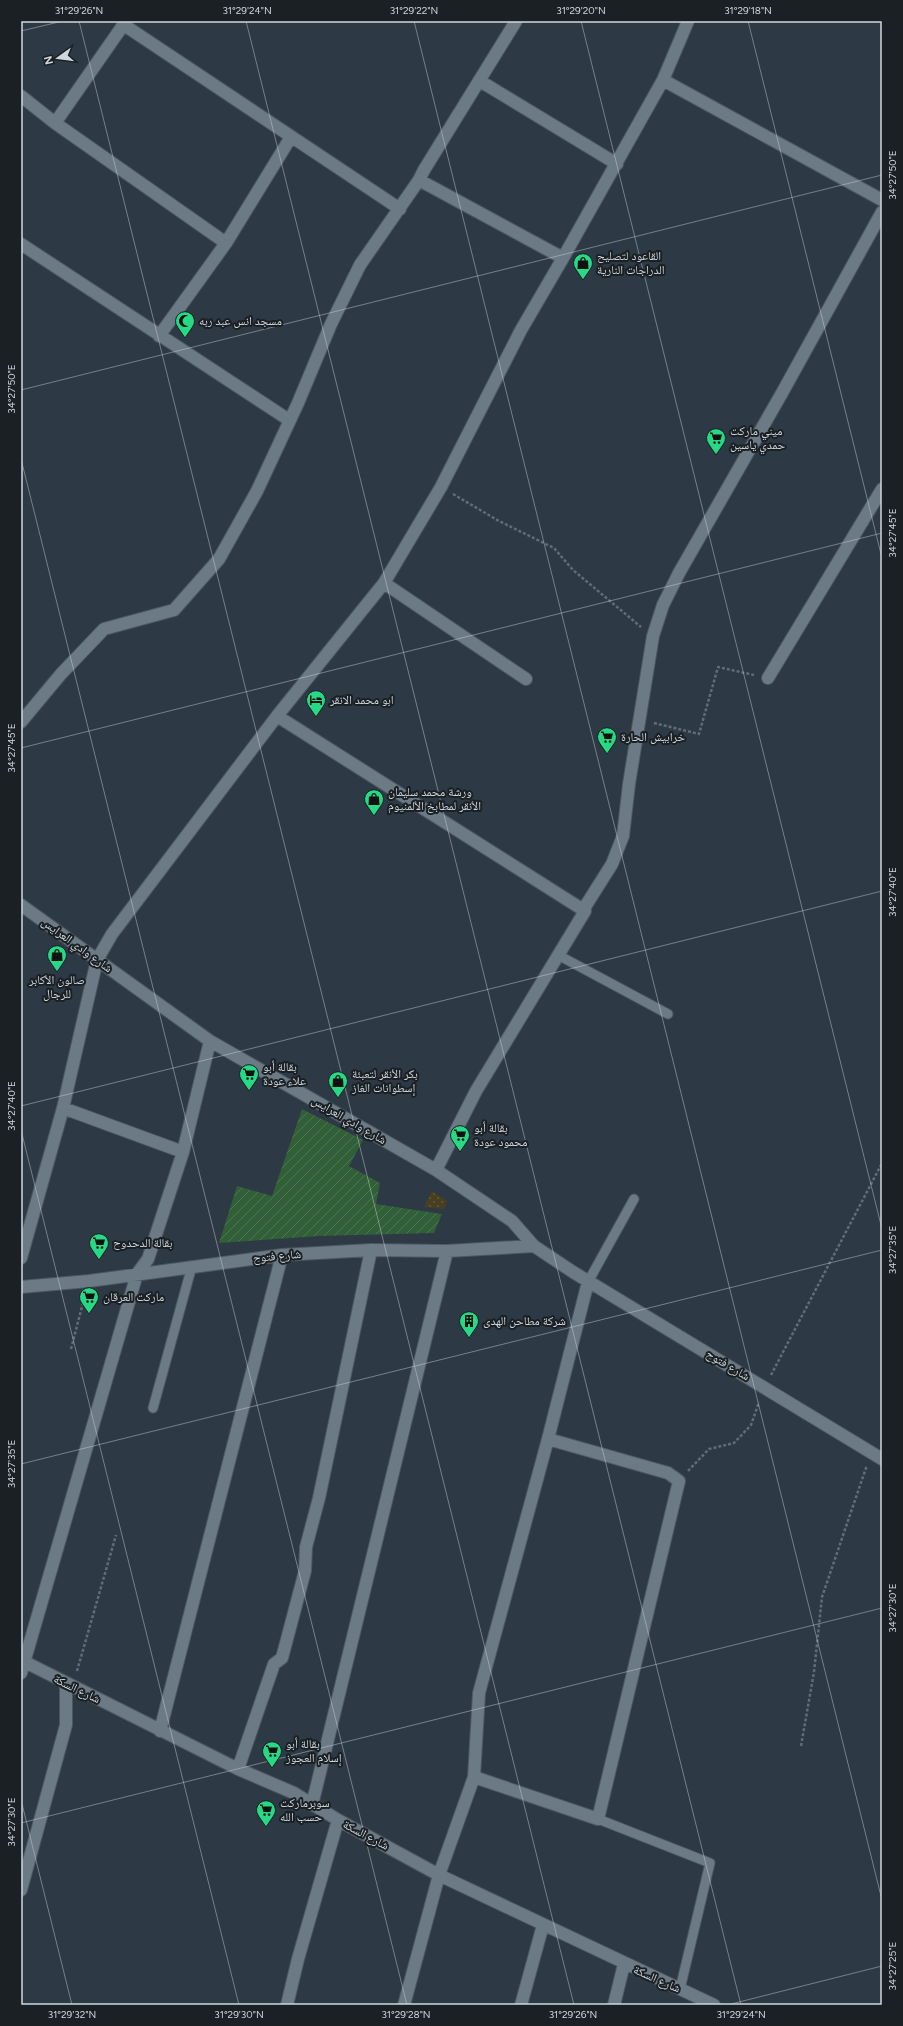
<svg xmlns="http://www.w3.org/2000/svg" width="903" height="2026" font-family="Figtree,'Noto Naskh Arabic',sans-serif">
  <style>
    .sand { fill: url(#sand-dots) }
    .garden { fill: url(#garden-furrows) }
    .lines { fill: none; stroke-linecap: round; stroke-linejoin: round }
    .lane-casing { stroke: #4d5760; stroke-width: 11 }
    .street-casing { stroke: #4d5760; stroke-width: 14 }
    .path { stroke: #626c76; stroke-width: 2.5; stroke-dasharray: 3 2; stroke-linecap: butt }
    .lane { stroke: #6c7a85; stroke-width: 9 }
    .street { stroke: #6c7a85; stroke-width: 12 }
    .ticks { fill: none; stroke: #cfd7dd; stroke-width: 1; stroke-opacity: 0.45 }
    .labels { text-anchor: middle; stroke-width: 4; stroke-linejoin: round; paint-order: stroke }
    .poi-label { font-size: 12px; fill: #cfd7dd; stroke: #1a2024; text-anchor: start }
    .street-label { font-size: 12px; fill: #cfd7dd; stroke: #1a2024 }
    .neatline { fill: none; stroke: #cfd7dd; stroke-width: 1.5 }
    .ticks-label { font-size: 10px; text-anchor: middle; fill: #cfd7dd }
  </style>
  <defs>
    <pattern id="sand-dots" width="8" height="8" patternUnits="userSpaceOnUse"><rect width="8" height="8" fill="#483f1f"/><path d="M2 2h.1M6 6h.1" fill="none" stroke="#615a3f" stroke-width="1.8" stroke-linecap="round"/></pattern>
    <pattern id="garden-furrows" width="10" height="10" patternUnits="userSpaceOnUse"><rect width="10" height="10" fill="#315f37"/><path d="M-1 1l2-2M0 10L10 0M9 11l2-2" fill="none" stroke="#4e7554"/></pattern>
  </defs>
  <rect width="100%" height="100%" fill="#2d3944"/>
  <path class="sand" d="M 432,1191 L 447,1201 L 444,1209 L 424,1207 Z"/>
  <path class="garden" d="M 302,1109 L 363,1140 L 349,1166 L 380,1183 L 376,1204 L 442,1214 L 434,1233 L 319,1236 L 219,1243 L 237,1186 L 272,1196 Z"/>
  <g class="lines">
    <defs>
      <path id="lane" d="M 558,955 L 668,1014
        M 588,1282 L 634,1199
        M 153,1408 L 192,1266
        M 598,1819 L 710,1863 L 680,1989"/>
      <path id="street" d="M 124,25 L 400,209
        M 663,80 L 882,200
        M 480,81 L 617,164
        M 21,96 L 55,123 L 226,243 L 159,336
        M 55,123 L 126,21
        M 419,180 L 563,258
        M 226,243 L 291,137
        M 21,244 L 289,420
        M 384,583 L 526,679
        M 768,678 L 882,489
        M 277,716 L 585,911
        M 21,722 L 61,674 L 104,629 L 174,610 L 219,559 L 257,491 L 298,403 L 331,324 L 360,265 L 419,180 L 424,170 L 516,21
        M 21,905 L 210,1041 L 436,1170 L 512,1221 L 534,1246 L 573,1272 L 882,1459
        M 63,1108 L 183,1152
        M 436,1170 L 476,1091 L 585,911 L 583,910 L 612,864 L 623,836 L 629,784 L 653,636 L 663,605 L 679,573 L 782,393 L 882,212
        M 21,1258 L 63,1108 L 97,960 L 112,934 L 277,716 L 384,583 L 441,487 L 521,330 L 563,258 L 663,80 L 688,21
        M 21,1287 L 89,1281 L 282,1255 L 371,1250 L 447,1251 L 534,1246
        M 21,1660 L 238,1769 L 294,1793 L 338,1820 L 439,1875 L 714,2005
        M 21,1673 L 137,1274 L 148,1259 L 183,1152 L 210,1041
        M 160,1731 L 282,1255
        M 238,1769 L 274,1664 L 282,1658 L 305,1571 L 306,1547 L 319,1498 L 371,1250
        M 474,1777 L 598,1819 L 679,1481 L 668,1473 L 548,1439
        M 312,1805 L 447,1251
        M 21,1890 L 66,1725 L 66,1684
        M 287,2005 L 298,1959 L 338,1820
        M 404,2005 L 439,1875 L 474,1777 L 479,1693 L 548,1439 L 588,1282
        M 521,2005 L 543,1925
        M 614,2005 L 624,1964"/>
    </defs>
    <use href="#lane" class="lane-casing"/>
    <use href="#street" class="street-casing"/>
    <path class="path" d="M 453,494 L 499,521 L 554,548 L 573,570 L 641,627
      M 654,723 L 699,734 L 718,667 L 754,675
      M 71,1349 L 85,1295
      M 771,1375 L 881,1165
      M 688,1471 L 709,1449 L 734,1443 L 751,1425 L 759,1402
      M 77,1671 L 116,1535
      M 801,1746 L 814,1672 L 822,1597 L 867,1465"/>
    <use href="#lane" class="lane"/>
    <use href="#street" class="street"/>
  </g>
  <path class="ticks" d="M 79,21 L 574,2005M 246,21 L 741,2005M 414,21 L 882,1900M 581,21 L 882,1229M 748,21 L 882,558M 21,31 L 63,21M 21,390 L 882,175M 21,459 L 407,2005M 21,748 L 882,533M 21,1106 L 882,891M 21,1130 L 239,2005M 21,1464 L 882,1250M 21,1800 L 72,2005M 21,1823 L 882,1608M 727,2005 L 882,1966"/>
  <defs>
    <symbol id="shop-pin" viewBox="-11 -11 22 30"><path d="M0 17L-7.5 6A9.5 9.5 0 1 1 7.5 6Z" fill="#27d885" stroke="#1a2024"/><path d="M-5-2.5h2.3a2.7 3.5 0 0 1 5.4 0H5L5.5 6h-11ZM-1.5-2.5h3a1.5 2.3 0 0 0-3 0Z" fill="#111"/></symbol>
    <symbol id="mosque-pin" viewBox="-11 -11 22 30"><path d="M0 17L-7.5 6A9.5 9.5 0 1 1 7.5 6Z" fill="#27d885" stroke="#1a2024"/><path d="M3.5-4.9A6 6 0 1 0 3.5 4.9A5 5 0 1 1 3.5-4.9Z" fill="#111"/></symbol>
    <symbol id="supermarket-pin" viewBox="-11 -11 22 30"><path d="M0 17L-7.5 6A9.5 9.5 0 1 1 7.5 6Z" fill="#27d885" stroke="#1a2024"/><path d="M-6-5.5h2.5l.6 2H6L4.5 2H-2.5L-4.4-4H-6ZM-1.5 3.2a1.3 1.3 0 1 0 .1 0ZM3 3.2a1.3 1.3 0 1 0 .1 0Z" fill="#111"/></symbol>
    <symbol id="hotel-pin" viewBox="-11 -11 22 30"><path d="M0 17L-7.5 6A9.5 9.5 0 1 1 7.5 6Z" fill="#27d885" stroke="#1a2024"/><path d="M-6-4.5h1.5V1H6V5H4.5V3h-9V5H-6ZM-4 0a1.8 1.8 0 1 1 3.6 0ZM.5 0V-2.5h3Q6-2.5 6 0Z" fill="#111"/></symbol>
    <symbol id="building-pin" viewBox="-11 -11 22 30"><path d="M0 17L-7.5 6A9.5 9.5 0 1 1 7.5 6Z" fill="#27d885" stroke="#1a2024"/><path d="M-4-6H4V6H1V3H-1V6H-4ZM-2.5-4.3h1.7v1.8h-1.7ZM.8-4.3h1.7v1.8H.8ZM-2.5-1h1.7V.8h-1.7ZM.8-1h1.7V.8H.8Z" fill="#111"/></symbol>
  </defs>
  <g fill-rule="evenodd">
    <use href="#shop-pin" x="572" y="252" width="22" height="30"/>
    <use href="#mosque-pin" x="174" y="310" width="22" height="30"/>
    <use href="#supermarket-pin" x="705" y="427" width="22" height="30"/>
    <use href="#hotel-pin" x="305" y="689" width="22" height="30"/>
    <use href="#supermarket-pin" x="596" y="726" width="22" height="30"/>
    <use href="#shop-pin" x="363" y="788" width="22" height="30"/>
    <use href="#shop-pin" x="46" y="944" width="22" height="30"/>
    <use href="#supermarket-pin" x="238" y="1063" width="22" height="30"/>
    <use href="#shop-pin" x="327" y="1070" width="22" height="30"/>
    <use href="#supermarket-pin" x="449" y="1124" width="22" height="30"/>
    <use href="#supermarket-pin" x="88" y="1232" width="22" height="30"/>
    <use href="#supermarket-pin" x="78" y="1286" width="22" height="30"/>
    <use href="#building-pin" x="458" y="1310" width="22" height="30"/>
    <use href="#supermarket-pin" x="261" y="1740" width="22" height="30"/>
    <use href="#supermarket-pin" x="255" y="1799" width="22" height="30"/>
  </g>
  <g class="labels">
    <g class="poi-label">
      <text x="597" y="260">القاعود لتصليح<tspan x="597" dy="14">الدراجات النارية</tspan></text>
      <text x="199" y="325">مسجد انس عبد ربه</text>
      <text x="730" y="435">ميني ماركت<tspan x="730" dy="14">حمدي ياسين</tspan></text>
      <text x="330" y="704">ابو محمد الانقر</text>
      <text x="621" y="741">خرابيش الحارة</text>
      <text x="388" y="796">ورشة محمد سليمان<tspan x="388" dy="14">الأنقر لمطابخ الألمنيوم</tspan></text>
      <text x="57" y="984" text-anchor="middle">صالون الأكابر<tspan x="57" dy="14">للرجال</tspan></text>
      <text x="263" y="1071">بقالة أبو<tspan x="263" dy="14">علاء عودة</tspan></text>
      <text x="352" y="1078">بكر الأنقر لتعبئة<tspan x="352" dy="14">إسطوانات الغاز</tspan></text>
      <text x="474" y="1132">بقالة أبو<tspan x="474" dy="14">محمود عودة</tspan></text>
      <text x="113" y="1247">بقالة الدحدوح</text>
      <text x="103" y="1301">ماركت العرقان</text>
      <text x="483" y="1325">شركة مطاحن الهدى</text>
      <text x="286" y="1748">بقالة أبو<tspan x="286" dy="14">إسلام العجوز</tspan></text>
      <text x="280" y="1807">سوبرماركت<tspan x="280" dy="14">حسب الله</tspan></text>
    </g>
    <g class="street-label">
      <text transform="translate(77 945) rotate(36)" y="4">شارع وادي العرايس</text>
      <text transform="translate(349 1120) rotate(30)" y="4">شارع وادي العرايس</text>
      <text transform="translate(277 1256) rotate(-5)" y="4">شارع فتوح</text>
      <text transform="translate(728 1365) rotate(31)" y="4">شارع فتوح</text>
      <text transform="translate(77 1689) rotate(26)" y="4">شارع السكة</text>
      <text transform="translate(366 1835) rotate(28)" y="4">شارع السكة</text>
      <text transform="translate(657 1979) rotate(24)" y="4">شارع السكة</text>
    </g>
  </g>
  <rect width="903" height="2026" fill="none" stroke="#1a2024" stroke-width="44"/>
  <g transform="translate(58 58) rotate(256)" stroke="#1a2024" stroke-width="3" paint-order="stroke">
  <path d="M0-3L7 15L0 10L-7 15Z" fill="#cfd7dd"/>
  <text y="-6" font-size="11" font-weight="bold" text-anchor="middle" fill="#cfd7dd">N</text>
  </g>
  <rect x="22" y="22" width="859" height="1982" class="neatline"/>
  <g class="ticks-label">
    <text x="79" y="14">31°29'26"N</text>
    <text x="247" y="14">31°29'24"N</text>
    <text x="414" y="14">31°29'22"N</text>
    <text x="581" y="14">31°29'20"N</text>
    <text x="748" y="14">31°29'18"N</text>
    <text transform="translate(892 175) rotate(-90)" y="4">34°27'50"E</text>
    <text transform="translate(11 389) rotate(-90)" y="4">34°27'50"E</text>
    <text transform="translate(892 533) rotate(-90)" y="4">34°27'45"E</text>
    <text transform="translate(11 748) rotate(-90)" y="4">34°27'45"E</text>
    <text transform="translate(892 892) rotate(-90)" y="4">34°27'40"E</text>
    <text transform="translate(11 1106) rotate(-90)" y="4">34°27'40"E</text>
    <text transform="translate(892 1250) rotate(-90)" y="4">34°27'35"E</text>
    <text transform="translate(11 1464) rotate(-90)" y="4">34°27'35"E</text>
    <text transform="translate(892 1608) rotate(-90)" y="4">34°27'30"E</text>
    <text transform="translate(11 1822) rotate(-90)" y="4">34°27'30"E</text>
    <text transform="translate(892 1966) rotate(-90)" y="4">34°27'25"E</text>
    <text x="72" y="2018">31°29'32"N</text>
    <text x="239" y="2018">31°29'30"N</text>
    <text x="406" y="2018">31°29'28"N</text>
    <text x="573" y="2018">31°29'26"N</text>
    <text x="741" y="2018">31°29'24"N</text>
  </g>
</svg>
